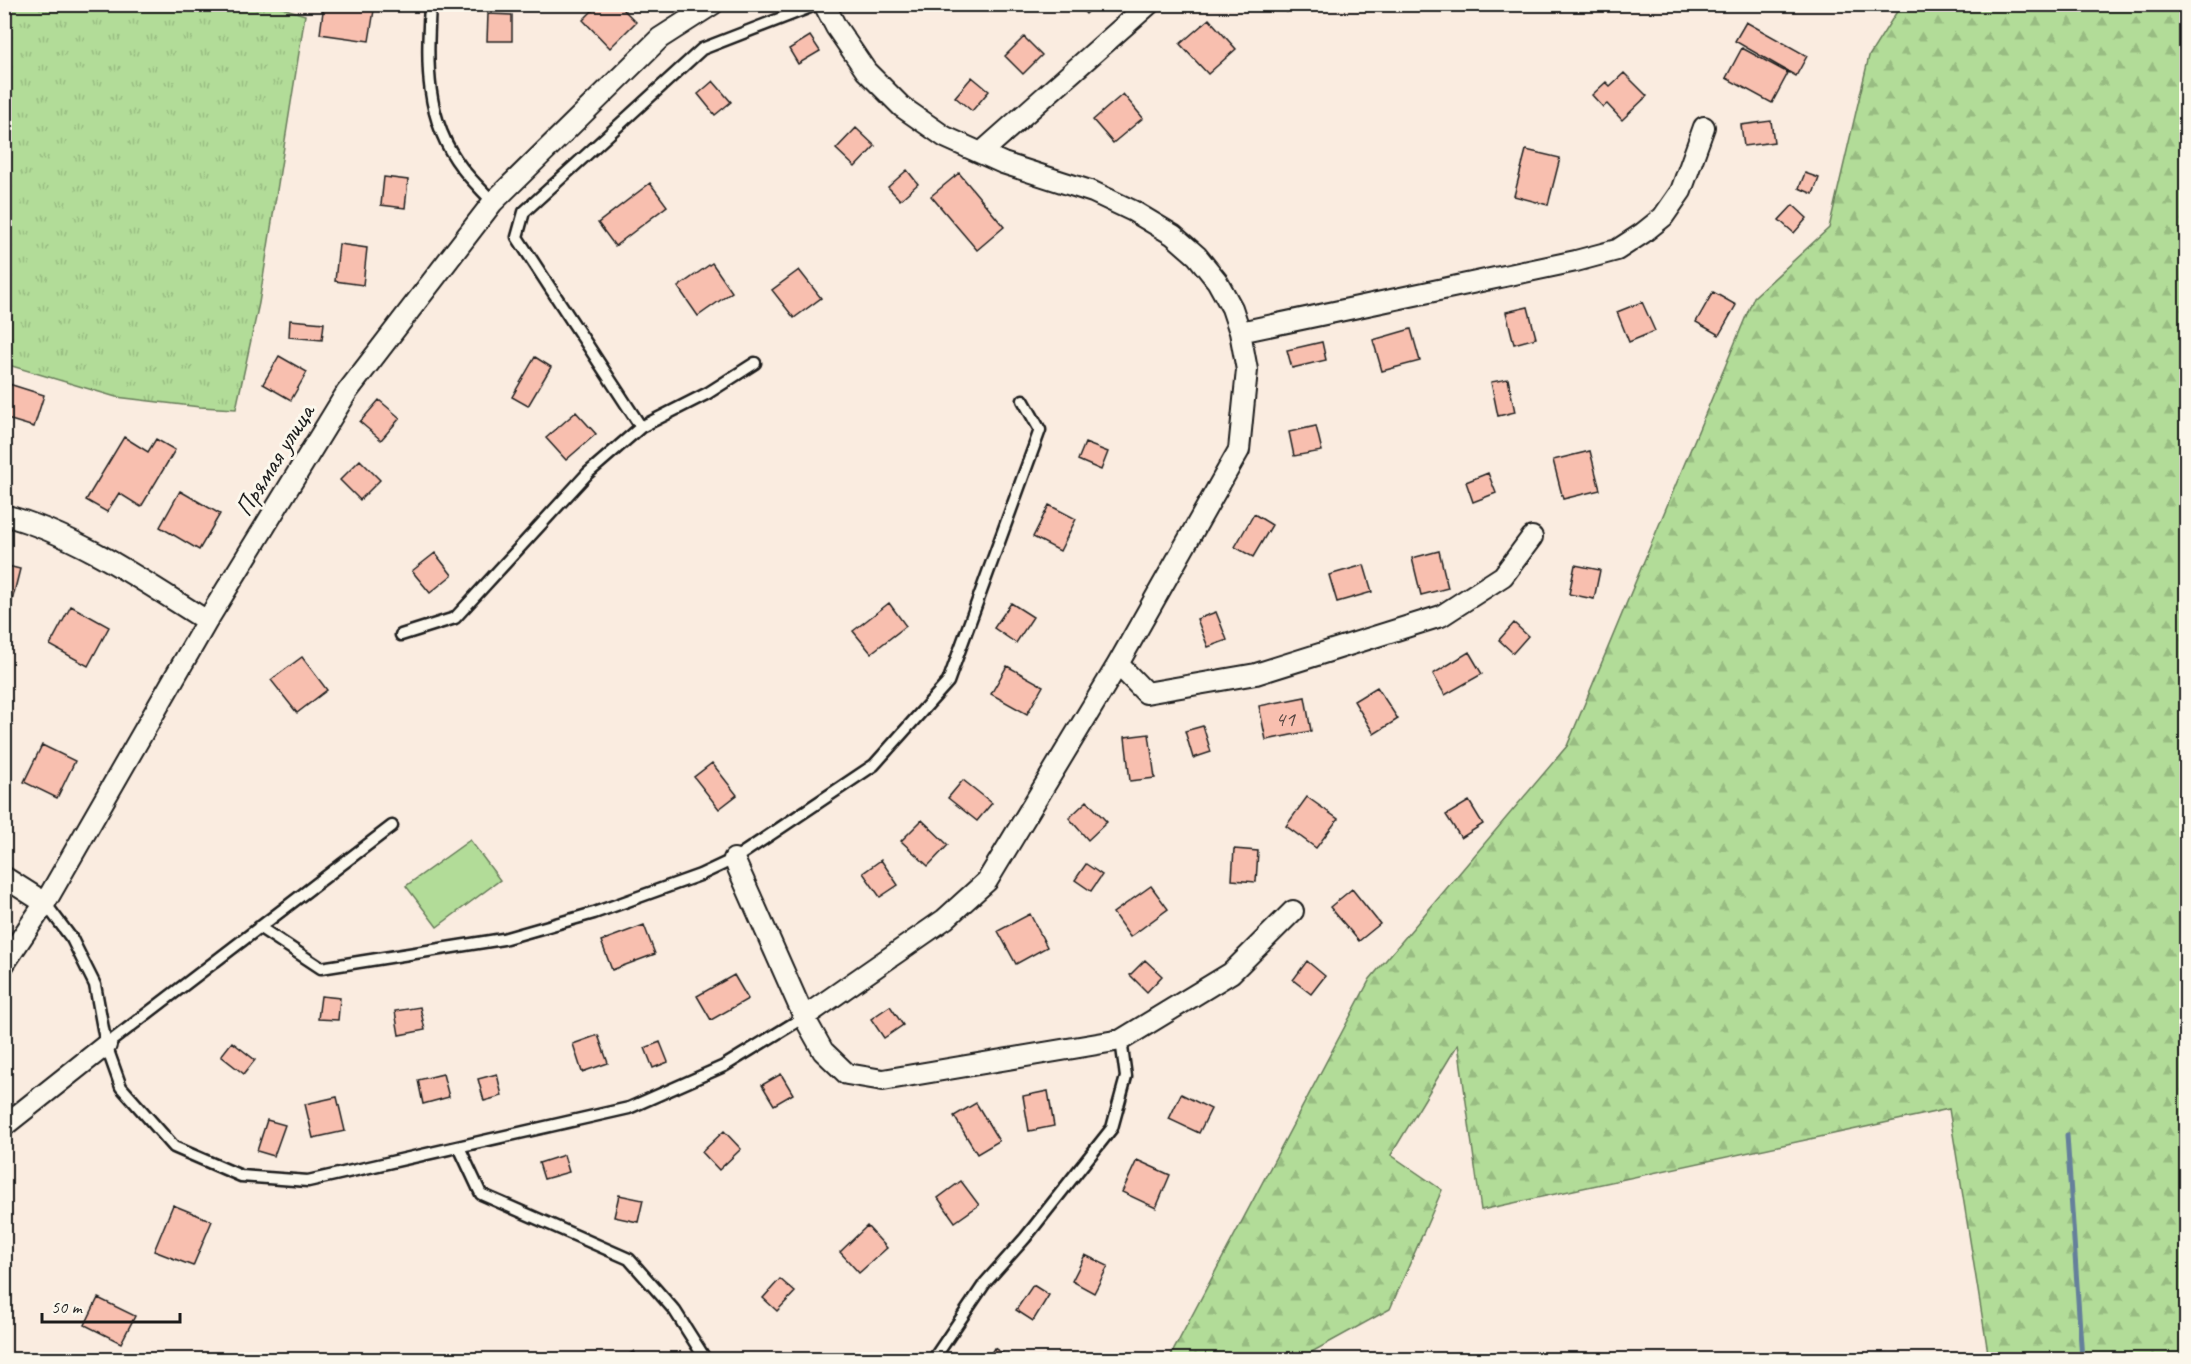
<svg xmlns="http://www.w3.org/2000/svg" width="2191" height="1364" font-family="Caveat,sans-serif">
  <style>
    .grass { fill: url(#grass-tufts); stroke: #677c5a; stroke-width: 1.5 }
    .forest { fill: url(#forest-firs); stroke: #677c5a; stroke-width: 1.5 }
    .garden { fill: #b2dc98; stroke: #677c5a; stroke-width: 1.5 }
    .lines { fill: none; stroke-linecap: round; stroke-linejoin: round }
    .stream { stroke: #65809b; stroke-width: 5 }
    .building { fill: #f8bfaf; stroke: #1c1c1c; stroke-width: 1.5 }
    .service-casing { stroke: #1c1c1c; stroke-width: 15 }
    .minor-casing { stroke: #1c1c1c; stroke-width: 24 }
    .service { stroke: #fbf7ec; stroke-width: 10 }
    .minor { stroke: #fbf7ec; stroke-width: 20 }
    .labels { text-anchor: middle; stroke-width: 6; stroke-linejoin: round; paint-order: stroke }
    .number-label { font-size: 22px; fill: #534541 }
    .street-label { font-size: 26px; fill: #1c1c1c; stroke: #fbf7ec }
  </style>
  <defs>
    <pattern id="grass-tufts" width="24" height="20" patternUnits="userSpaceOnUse" patternTransform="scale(1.5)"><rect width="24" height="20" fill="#b2dc98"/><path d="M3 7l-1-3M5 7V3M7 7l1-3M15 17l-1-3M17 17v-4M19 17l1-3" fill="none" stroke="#98bc82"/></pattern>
    <pattern id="forest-firs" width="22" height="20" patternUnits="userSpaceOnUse" patternTransform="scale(1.5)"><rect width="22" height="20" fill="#b2dc98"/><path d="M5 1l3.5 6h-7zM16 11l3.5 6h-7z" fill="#98bc82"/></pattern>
  </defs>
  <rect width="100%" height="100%" fill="#faece0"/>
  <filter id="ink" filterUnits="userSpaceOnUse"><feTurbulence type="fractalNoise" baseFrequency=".0167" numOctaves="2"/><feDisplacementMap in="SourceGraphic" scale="12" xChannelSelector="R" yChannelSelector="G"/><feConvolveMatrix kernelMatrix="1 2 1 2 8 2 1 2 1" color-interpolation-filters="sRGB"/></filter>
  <g filter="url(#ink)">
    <path class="grass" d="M 270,4 L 305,15 L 259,303 L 236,409 L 200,407 L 116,397 L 5,364 L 4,5 Z"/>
    <path class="forest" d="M 1901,5 L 2186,5 L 2186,1359 L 1989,1359 L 1949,1109 L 1481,1210 L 1458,1044 L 1391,1155 L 1442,1190 L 1390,1309 L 1299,1359 L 1169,1359 L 1370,979 L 1567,746 L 1754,297 L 1829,228 L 1869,56 Z"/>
    <path class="garden" d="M 470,840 L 500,880 L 437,927 L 406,886 Z"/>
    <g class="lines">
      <path class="stream" d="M 2067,1135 L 2082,1360"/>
    </g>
    <path class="building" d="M 324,4 L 375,4 L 369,41 L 320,34 Z
      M 599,4 L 618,4 L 636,22 L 610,48 L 583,20 Z
      M 1077,4 L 1096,4 L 1086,14 Z
      M 1271,4 L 1290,4 L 1287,12 Z
      M 488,14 L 512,15 L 512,41 L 487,41 Z
      M 1209,19 L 1236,49 L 1208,74 L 1180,44 Z
      M 1746,22 L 1807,56 L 1796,76 L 1735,41 Z
      M 810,36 L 820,51 L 798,64 L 789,49 Z
      M 1024,37 L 1042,55 L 1023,74 L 1005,56 Z
      M 1742,48 L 1788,73 L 1772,103 L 1726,78 Z
      M 1624,73 L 1647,96 L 1622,120 L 1607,104 L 1603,107 L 1592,95 L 1606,82 L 1610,86 Z
      M 972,77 L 989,91 L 972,111 L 955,97 Z
      M 713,81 L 731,102 L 715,115 L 698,94 Z
      M 1123,94 L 1143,118 L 1113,143 L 1093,120 Z
      M 1771,121 L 1774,142 L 1744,146 L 1741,125 Z
      M 856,128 L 875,146 L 855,167 L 836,149 Z
      M 1526,150 L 1560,158 L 1548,205 L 1514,196 Z
      M 907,170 L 918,184 L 900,200 L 888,187 Z
      M 959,173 L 1004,227 L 977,250 L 931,196 Z
      M 1805,173 L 1819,178 L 1813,194 L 1799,188 Z
      M 384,177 L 408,180 L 405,208 L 381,205 Z
      M 650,183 L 667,206 L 615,246 L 598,223 Z
      M 1793,205 L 1807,218 L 1794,233 L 1779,220 Z
      M 339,244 L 367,248 L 363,285 L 335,281 Z
      M 712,263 L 732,292 L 698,316 L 678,287 Z
      M 799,270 L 821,298 L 794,318 L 772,290 Z
      M 1713,292 L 1736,305 L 1719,335 L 1696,322 Z
      M 1642,302 L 1655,331 L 1629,342 L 1617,312 Z
      M 1528,307 L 1536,338 L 1514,344 L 1506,312 Z
      M 290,320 L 324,323 L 322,340 L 289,337 Z
      M 1411,329 L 1420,361 L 1382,371 L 1373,340 Z
      M 1322,342 L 1326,360 L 1292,368 L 1287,350 Z
      M 279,356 L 307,372 L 291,400 L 263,384 Z
      M 535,357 L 551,367 L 528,406 L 512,397 Z
      M 1508,379 L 1515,412 L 1498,416 L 1491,382 Z
      M 9,384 L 44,395 L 34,427 L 4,418 L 4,397 Z
      M 379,400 L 400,418 L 381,440 L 360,422 Z
      M 576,412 L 596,434 L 566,460 L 546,438 Z
      M 1316,426 L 1322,451 L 1294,456 L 1289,432 Z
      M 124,437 L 148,452 L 156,439 L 175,450 L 141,507 L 119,493 L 107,512 L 86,500 Z
      M 1085,443 L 1108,452 L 1101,470 L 1078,460 Z
      M 1590,451 L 1600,490 L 1563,499 L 1553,460 Z
      M 360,460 L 380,480 L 360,500 L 340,480 Z
      M 1488,473 L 1496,493 L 1473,502 L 1466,482 Z
      M 180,491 L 220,514 L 199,550 L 160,527 Z
      M 1049,505 L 1076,519 L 1060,551 L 1033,537 Z
      M 1254,514 L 1272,525 L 1253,557 L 1235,547 Z
      M 1439,551 L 1448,588 L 1421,595 L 1412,558 Z
      M 435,553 L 452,575 L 430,593 L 412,571 Z
      M 4,565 L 20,569 L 8,617 L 4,616 Z
      M 1364,565 L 1372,592 L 1337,602 L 1329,575 Z
      M 1575,565 L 1600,570 L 1594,599 L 1569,594 Z
      M 889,603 L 906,626 L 871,653 L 853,631 Z
      M 1011,603 L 1033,617 L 1016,643 L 994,628 Z
      M 71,606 L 109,627 L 88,666 L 50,645 Z
      M 1216,612 L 1227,640 L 1208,647 L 1197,619 Z
      M 1514,623 L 1528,636 L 1513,653 L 1499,640 Z
      M 1469,652 L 1482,674 L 1445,695 L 1433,674 Z
      M 302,657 L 327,690 L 297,713 L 271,680 Z
      M 1007,666 L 1043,686 L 1027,714 L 991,694 Z
      M 1377,687 L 1398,719 L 1374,734 L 1354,701 Z
      M 1305,697 L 1311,731 L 1266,740 L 1259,706 Z
      M 1203,726 L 1211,752 L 1193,758 L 1185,731 Z
      M 1149,734 L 1155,778 L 1130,781 L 1125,737 Z
      M 42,745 L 75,761 L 57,798 L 24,782 Z
      M 712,763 L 737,795 L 719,809 L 694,777 Z
      M 963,780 L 992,803 L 977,821 L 948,798 Z
      M 1307,797 L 1338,819 L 1316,848 L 1286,826 Z
      M 1087,801 L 1107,822 L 1088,840 L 1069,818 Z
      M 1469,801 L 1483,824 L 1461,838 L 1446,815 Z
      M 922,820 L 948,845 L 928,866 L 901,841 Z
      M 1234,849 L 1258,851 L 1256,882 L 1232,880 Z
      M 881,860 L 898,885 L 880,897 L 863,873 Z
      M 1086,864 L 1102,875 L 1091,891 L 1075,880 Z
      M 1151,886 L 1168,909 L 1130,937 L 1113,913 Z
      M 1352,889 L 1380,924 L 1359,941 L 1330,907 Z
      M 1030,914 L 1047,947 L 1016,964 L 998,931 Z
      M 644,925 L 655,954 L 612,970 L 601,941 Z
      M 1145,960 L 1162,976 L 1147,992 L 1130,975 Z
      M 1307,961 L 1325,976 L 1311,994 L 1293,980 Z
      M 734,975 L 748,999 L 711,1020 L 697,996 Z
      M 321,996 L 340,998 L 338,1020 L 318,1019 Z
      M 890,1006 L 903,1025 L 884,1038 L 871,1019 Z
      M 420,1007 L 425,1030 L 399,1035 L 395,1011 Z
      M 598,1035 L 608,1063 L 582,1072 L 573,1044 Z
      M 232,1042 L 255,1060 L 244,1074 L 221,1056 Z
      M 660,1042 L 668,1062 L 653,1068 L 645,1048 Z
      M 443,1074 L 449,1097 L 423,1104 L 418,1080 Z
      M 497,1074 L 502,1096 L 484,1101 L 478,1079 Z
      M 781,1074 L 793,1094 L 774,1105 L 762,1085 Z
      M 1048,1091 L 1054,1126 L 1029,1131 L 1023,1096 Z
      M 1181,1094 L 1211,1109 L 1199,1133 L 1169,1119 Z
      M 337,1097 L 345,1131 L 313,1138 L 305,1104 Z
      M 976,1103 L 999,1141 L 977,1154 L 954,1116 Z
      M 267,1120 L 285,1125 L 274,1156 L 257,1151 Z
      M 724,1131 L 741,1149 L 719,1170 L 702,1152 Z
      M 564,1155 L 569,1172 L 544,1179 L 539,1163 Z
      M 1137,1160 L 1170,1175 L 1156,1208 L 1122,1192 Z
      M 961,1181 L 979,1205 L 955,1222 L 938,1198 Z
      M 619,1195 L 643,1200 L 638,1222 L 614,1217 Z
      M 173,1205 L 212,1221 L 193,1266 L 154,1251 Z
      M 867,1226 L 887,1248 L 859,1273 L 840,1252 Z
      M 1085,1255 L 1108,1266 L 1094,1293 L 1072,1281 Z
      M 780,1279 L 795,1292 L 777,1311 L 763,1298 Z
      M 1033,1285 L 1049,1295 L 1033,1321 L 1016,1310 Z
      M 98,1298 L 135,1316 L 121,1343 L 85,1325 Z
      M 994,1348 L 1013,1360 L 987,1360 Z
      M 634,1351 L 639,1360 L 620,1360 Z"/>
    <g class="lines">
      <defs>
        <path id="service" d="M 430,4 C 427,63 424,119 462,168 C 471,180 483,191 493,202
          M 641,427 L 708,393 L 755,363
          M 401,635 L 455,618 L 588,473 L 641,427 L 517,237 L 524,212 L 702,49 L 818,4
          M 45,903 L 72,939 L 95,985 L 106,1045 L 121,1087 L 174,1147 L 241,1176 L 308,1181 L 629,1108 L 724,1066 L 804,1017
          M 259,927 L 321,968 L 503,939 L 594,913 L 700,875 L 734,859 L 874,765 L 948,682 L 1040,430 L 1023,400
          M 106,1045 L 392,826
          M 459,1147 L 481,1194 L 629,1259 L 675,1311 L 706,1360
          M 933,1360 L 985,1283 L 1025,1238 L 1112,1128 L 1126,1077 L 1121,1040"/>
        <path id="minor" d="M 981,153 L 1149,4
          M 1240,332 L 1576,261 L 1617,250 L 1643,233 L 1663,217 L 1681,191 L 1704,127
          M 4,515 C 78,535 143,581 207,621
          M 1118,664 L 1146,693 L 1256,674 L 1441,616 L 1503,576 L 1532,537
          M 734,859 L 804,1017 L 823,1051 L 847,1074 L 883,1080 L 1121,1040 L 1231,973 L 1293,911
          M 4,877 L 45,903
          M 4,964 L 45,903 L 207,621 L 347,392 L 493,202 L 660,38 L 713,4
          M 804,1017 L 945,919 L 987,881 L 1118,664 L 1239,450 L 1247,370 L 1240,332 L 1232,308 L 1217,281 L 1197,256 L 1173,235 L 1133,211 L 1093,192 L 1003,163 L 945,137 L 902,107 L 866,71 L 836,27 L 824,4
          M 4,1126 L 106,1045"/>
      </defs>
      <use href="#service" class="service-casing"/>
      <use href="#minor" class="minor-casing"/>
      <use href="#service" class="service"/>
      <use href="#minor" class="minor"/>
    </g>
  </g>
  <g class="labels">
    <g class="number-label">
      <text x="1285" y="726">41</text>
    </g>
    <g class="street-label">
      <text transform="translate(274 460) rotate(-58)" y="9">Прямая улица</text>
    </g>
  </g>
  <rect width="2191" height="1364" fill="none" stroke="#fbf7ec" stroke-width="24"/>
  <rect x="12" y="12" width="2167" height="1340" fill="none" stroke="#1c1c1c" stroke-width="2" filter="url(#ink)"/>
  <path d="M42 1313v9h138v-9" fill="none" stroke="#1c1c1c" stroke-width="3"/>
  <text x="51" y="1313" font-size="18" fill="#1c1c1c" stroke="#fbf7ec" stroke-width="4.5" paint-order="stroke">50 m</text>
</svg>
